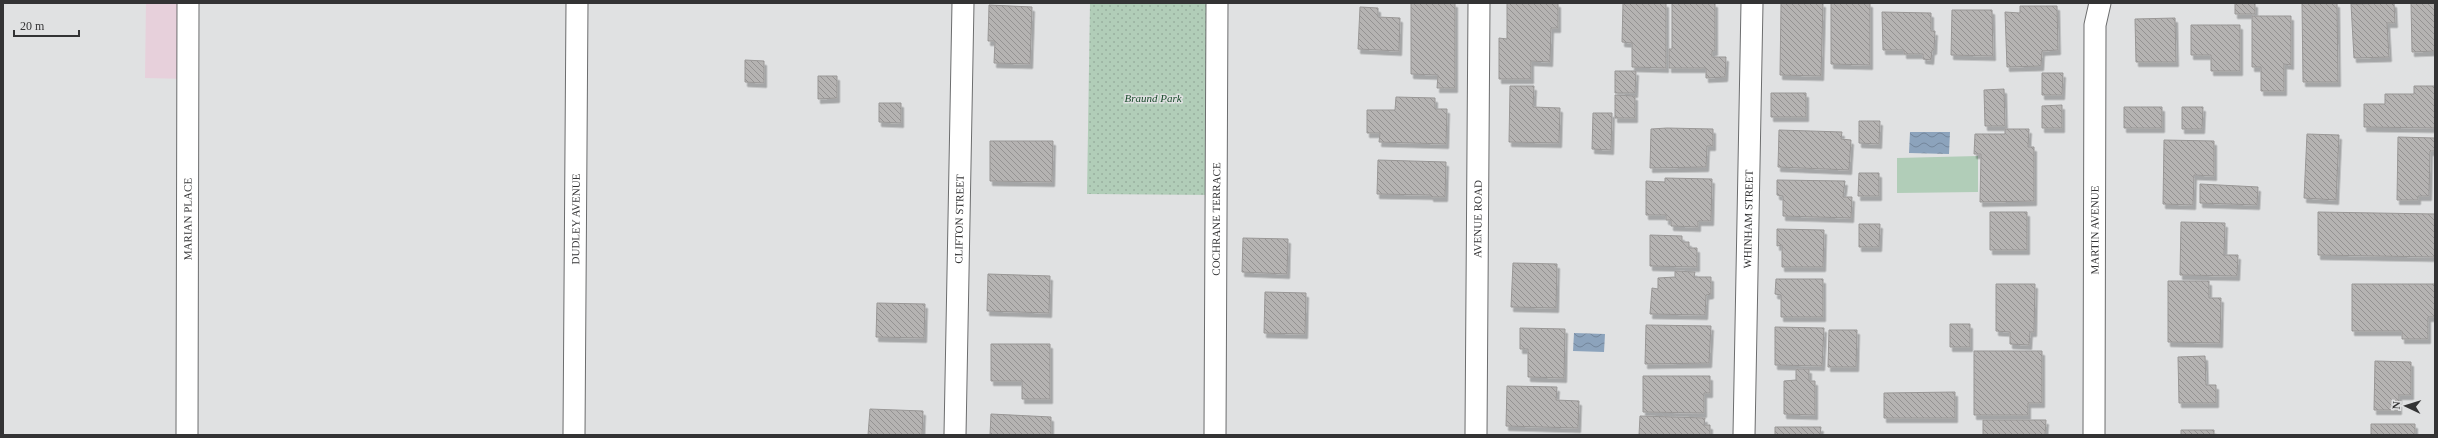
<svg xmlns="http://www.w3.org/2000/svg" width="2438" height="438" font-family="Georgia,serif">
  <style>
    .commercial { fill: #e7d0db }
    .grass { fill: url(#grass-dots) }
    .pitch { fill: #b1cdb8 }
    .water { fill: url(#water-waves) }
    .building { fill: url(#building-back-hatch); stroke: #999796; filter: url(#shadow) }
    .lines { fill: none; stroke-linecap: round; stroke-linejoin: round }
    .minor-casing { stroke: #6c6d6e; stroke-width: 23 }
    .minor { stroke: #fff; stroke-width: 21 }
    .labels { text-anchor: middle; stroke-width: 3; stroke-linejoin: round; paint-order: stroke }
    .park-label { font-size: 11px; font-style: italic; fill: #18492a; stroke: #e0e1e2 }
    .street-label { font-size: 11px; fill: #333334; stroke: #e0e1e2 }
  </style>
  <defs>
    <pattern id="grass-dots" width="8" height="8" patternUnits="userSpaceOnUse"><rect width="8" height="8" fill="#b1cdb8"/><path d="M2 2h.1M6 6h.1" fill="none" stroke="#99b09f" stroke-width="1.8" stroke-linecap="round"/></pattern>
    <pattern id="water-waves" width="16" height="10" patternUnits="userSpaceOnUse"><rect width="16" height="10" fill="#8ca3bc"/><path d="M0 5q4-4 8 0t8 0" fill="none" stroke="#73859a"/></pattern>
    <pattern id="building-back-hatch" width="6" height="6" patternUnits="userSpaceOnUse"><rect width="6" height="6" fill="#b5b3b2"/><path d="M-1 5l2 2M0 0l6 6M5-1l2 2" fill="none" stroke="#949292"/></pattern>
    <filter id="shadow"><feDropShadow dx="2.5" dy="4.5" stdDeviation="0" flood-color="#0004"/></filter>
  </defs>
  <rect width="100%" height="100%" fill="#e0e1e2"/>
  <path class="commercial" d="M 146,3 L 188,3 L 188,79 L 145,78 Z"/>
  <path class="grass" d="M 1090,3 L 1217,3 L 1216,195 L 1087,194 Z"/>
  <path class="pitch" d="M 1978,156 L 1978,192 L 1897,193 L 1897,158 Z"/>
  <path class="water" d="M 1910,132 L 1950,132 L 1949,154 L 1909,153 Z
    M 1574,333 L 1605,334 L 1604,352 L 1573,351 Z"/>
  <path class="building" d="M 1411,3 L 1455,3 L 1455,88 L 1437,88 L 1438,75 L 1411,74 Z
    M 1507,3 L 1558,3 L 1558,28 L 1551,28 L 1550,62 L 1531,61 L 1531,79 L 1499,79 L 1499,38 L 1507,39 Z
    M 1623,3 L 1666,3 L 1666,68 L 1632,67 L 1632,43 L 1622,42 Z
    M 1672,3 L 1715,3 L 1715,51 L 1712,51 L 1712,57 L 1726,57 L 1725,77 L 1706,78 L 1706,68 L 1669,68 L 1669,49 L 1672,49 Z
    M 1781,3 L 1823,3 L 1821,76 L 1780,75 Z
    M 1831,3 L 1870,3 L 1870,65 L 1831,64 Z
    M 2235,3 L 2255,3 L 2255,14 L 2235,14 Z
    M 2302,3 L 2337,3 L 2338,82 L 2303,82 Z
    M 2394,3 L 2395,23 L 2387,23 L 2389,57 L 2354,58 L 2351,4 Z
    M 2411,3 L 2435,3 L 2435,51 L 2412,52 Z
    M 989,5 L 1032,7 L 1030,64 L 994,63 L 995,41 L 988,41 Z
    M 2020,6 L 2057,6 L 2058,50 L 2042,51 L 2041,66 L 2007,67 L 2005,12 L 2020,13 Z
    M 1360,7 L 1378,8 L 1378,17 L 1400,18 L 1399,51 L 1358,49 Z
    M 1952,10 L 1992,10 L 1993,56 L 1951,55 Z
    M 1882,12 L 1931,13 L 1931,31 L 1935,31 L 1934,50 L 1932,50 L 1931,60 L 1923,59 L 1923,54 L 1904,54 L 1904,50 L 1883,50 Z
    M 2252,16 L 2291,16 L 2291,65 L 2284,64 L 2284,91 L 2261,91 L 2261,67 L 2252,67 Z
    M 2175,18 L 2176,62 L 2136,62 L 2135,19 Z
    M 2191,25 L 2240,25 L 2240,71 L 2211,71 L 2211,55 L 2191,55 Z
    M 745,60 L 764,61 L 764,83 L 745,82 Z
    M 1615,71 L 1636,71 L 1635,93 L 1615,93 Z
    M 2042,73 L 2063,73 L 2062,95 L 2042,95 Z
    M 818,76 L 837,76 L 837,98 L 818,99 Z
    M 1510,86 L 1534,86 L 1533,107 L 1560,108 L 1559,143 L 1509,142 Z
    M 2414,86 L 2435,86 L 2435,128 L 2364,127 L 2364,104 L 2385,104 L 2385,94 L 2414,94 Z
    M 2004,89 L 2005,126 L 1985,126 L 1984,90 Z
    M 1771,93 L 1806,93 L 1806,117 L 1771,117 Z
    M 1615,95 L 1635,96 L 1635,118 L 1615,118 Z
    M 1396,97 L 1435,98 L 1435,109 L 1447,109 L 1446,144 L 1379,142 L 1380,133 L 1367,133 L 1367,110 L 1395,110 Z
    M 879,103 L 901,103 L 901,123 L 879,122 Z
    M 2062,105 L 2062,128 L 2042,128 L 2042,106 Z
    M 2124,107 L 2162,107 L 2162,128 L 2124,128 Z
    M 2182,107 L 2203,107 L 2202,129 L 2182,129 Z
    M 1593,113 L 1612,113 L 1611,150 L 1592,149 Z
    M 1859,121 L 1880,121 L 1879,144 L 1859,143 Z
    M 1667,128 L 1713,129 L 1713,146 L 1707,146 L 1706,167 L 1650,168 L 1651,129 Z
    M 2005,129 L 2029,129 L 2028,147 L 2034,147 L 2034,201 L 1980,202 L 1981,154 L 1974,154 L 1975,134 L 2005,134 Z
    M 1779,130 L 1842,132 L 1841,139 L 1851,140 L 1849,170 L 1778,167 Z
    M 2307,134 L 2339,135 L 2336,200 L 2304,198 Z
    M 2398,137 L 2435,138 L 2435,151 L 2430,151 L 2429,196 L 2418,196 L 2418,200 L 2397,200 Z
    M 2164,140 L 2214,141 L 2214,176 L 2194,175 L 2193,205 L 2163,204 Z
    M 990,141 L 1053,141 L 1052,182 L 990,181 Z
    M 1378,160 L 1446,162 L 1445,197 L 1431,197 L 1431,195 L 1377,194 Z
    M 1859,173 L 1879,173 L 1879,196 L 1858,196 Z
    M 1665,178 L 1712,179 L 1711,221 L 1698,221 L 1698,227 L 1671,226 L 1671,220 L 1666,220 L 1666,215 L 1646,215 L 1646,181 L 1665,182 Z
    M 1777,180 L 1845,181 L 1843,197 L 1852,197 L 1851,218 L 1783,216 L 1783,196 L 1777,195 Z
    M 2200,184 L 2258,187 L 2257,205 L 2200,203 Z
    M 1990,212 L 2027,212 L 2027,250 L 1990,250 Z
    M 2318,212 L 2435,214 L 2435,257 L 2318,255 Z
    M 2181,222 L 2225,223 L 2224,255 L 2238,255 L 2237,276 L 2180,275 Z
    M 1859,224 L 1880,224 L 1879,247 L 1859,247 Z
    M 1777,229 L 1824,230 L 1823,267 L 1782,267 L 1782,245 L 1777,246 Z
    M 1650,235 L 1682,236 L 1682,242 L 1689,242 L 1689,248 L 1697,248 L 1697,267 L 1650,266 Z
    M 1243,238 L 1288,239 L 1287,274 L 1242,272 Z
    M 1513,263 L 1557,264 L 1556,308 L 1511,307 Z
    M 1675,271 L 1695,272 L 1694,277 L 1711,277 L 1711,294 L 1706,295 L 1705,315 L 1650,314 L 1652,288 L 1658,289 L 1658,278 L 1675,277 Z
    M 988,274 L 1050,276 L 1049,313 L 987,311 Z
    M 1776,279 L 1823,279 L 1823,317 L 1781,317 L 1781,295 L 1775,294 Z
    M 2168,281 L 2209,281 L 2209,298 L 2221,298 L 2220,343 L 2168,342 Z
    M 1996,284 L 2035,284 L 2034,332 L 2030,332 L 2029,345 L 2010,344 L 2010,332 L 1996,331 Z
    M 2352,284 L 2435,284 L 2435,317 L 2428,317 L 2428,339 L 2402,339 L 2402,331 L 2352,331 Z
    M 1265,292 L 1306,293 L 1305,334 L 1264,333 Z
    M 877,303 L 925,304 L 924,338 L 876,337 Z
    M 1950,324 L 1970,324 L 1970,347 L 1950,347 Z
    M 1646,325 L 1711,326 L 1709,363 L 1645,364 Z
    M 1775,327 L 1824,328 L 1822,366 L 1775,365 Z
    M 1520,328 L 1565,329 L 1564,378 L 1528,377 L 1528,349 L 1520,349 Z
    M 1829,330 L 1857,330 L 1856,367 L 1828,367 Z
    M 991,344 L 1050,344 L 1050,399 L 1022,399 L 1022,381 L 991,381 Z
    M 1974,351 L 2042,351 L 2042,403 L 2028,403 L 2028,415 L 1974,415 Z
    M 2205,356 L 2206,385 L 2216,385 L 2216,403 L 2179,403 L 2178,357 Z
    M 2375,361 L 2411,362 L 2411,395 L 2399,395 L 2399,410 L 2374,410 Z
    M 1796,369 L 1809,369 L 1809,381 L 1815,381 L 1815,415 L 1784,414 L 1784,381 L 1796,380 Z
    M 1643,376 L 1710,376 L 1710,393 L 1704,393 L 1704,413 L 1643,412 Z
    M 1507,386 L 1557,387 L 1556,400 L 1579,401 L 1578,428 L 1506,426 Z
    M 1955,392 L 1955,418 L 1884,418 L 1884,393 Z
    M 870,409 L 923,411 L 922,435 L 868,435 Z
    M 991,414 L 1051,417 L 1051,435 L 990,435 Z
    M 1640,416 L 1705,418 L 1704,425 L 1710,425 L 1710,435 L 1628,435 L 1639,435 Z
    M 1983,420 L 2046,420 L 2045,435 L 1983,435 Z
    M 2371,424 L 2415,424 L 2415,435 L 2371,435 Z
    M 1775,427 L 1821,427 L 1820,435 L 1775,435 Z
    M 2181,430 L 2214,430 L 2214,435 L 2181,435 Z"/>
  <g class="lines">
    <defs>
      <g id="minor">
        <path id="s1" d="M 187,435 L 188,3"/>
        <path id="s2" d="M 574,435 L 577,3"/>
        <path id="s3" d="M 955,435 L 963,3"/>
        <path id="s4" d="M 1215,435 L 1217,3"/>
        <path id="s5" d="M 1476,435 L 1479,3"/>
        <path id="s6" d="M 1744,435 L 1752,3"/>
        <path id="s7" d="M 2094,435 L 2095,25 L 2100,3"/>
      </g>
    </defs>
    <use href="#minor" class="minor-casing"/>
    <use href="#minor" class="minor"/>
  </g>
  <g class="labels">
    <g class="park-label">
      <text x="1153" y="102">Braund Park</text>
    </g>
    <g class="street-label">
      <text dy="4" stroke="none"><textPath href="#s1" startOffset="216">MARIAN PLACE</textPath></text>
      <text dy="4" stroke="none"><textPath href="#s2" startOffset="216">DUDLEY AVENUE</textPath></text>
      <text dy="4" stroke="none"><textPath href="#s3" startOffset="216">CLIFTON STREET</textPath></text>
      <text dy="4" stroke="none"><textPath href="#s4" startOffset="216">COCHRANE TERRACE</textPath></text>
      <text dy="4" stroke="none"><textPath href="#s5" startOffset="216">AVENUE ROAD</textPath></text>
      <text dy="4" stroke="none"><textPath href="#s6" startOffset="216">WHINHAM STREET</textPath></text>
      <text dy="4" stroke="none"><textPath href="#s7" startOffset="205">MARTIN AVENUE</textPath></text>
    </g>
  </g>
  <rect width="2438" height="438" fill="none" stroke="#333334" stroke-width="8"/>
  <g transform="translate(2406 406) rotate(274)" stroke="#e0e1e2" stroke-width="3" paint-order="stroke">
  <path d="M0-3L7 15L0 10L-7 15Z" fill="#333334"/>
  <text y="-6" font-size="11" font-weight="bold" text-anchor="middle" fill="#333334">N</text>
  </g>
  <path d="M14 30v6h65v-6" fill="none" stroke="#333334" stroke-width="2"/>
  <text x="20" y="30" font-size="12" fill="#333334" stroke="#e0e1e2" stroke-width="3" paint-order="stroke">20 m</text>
</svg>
